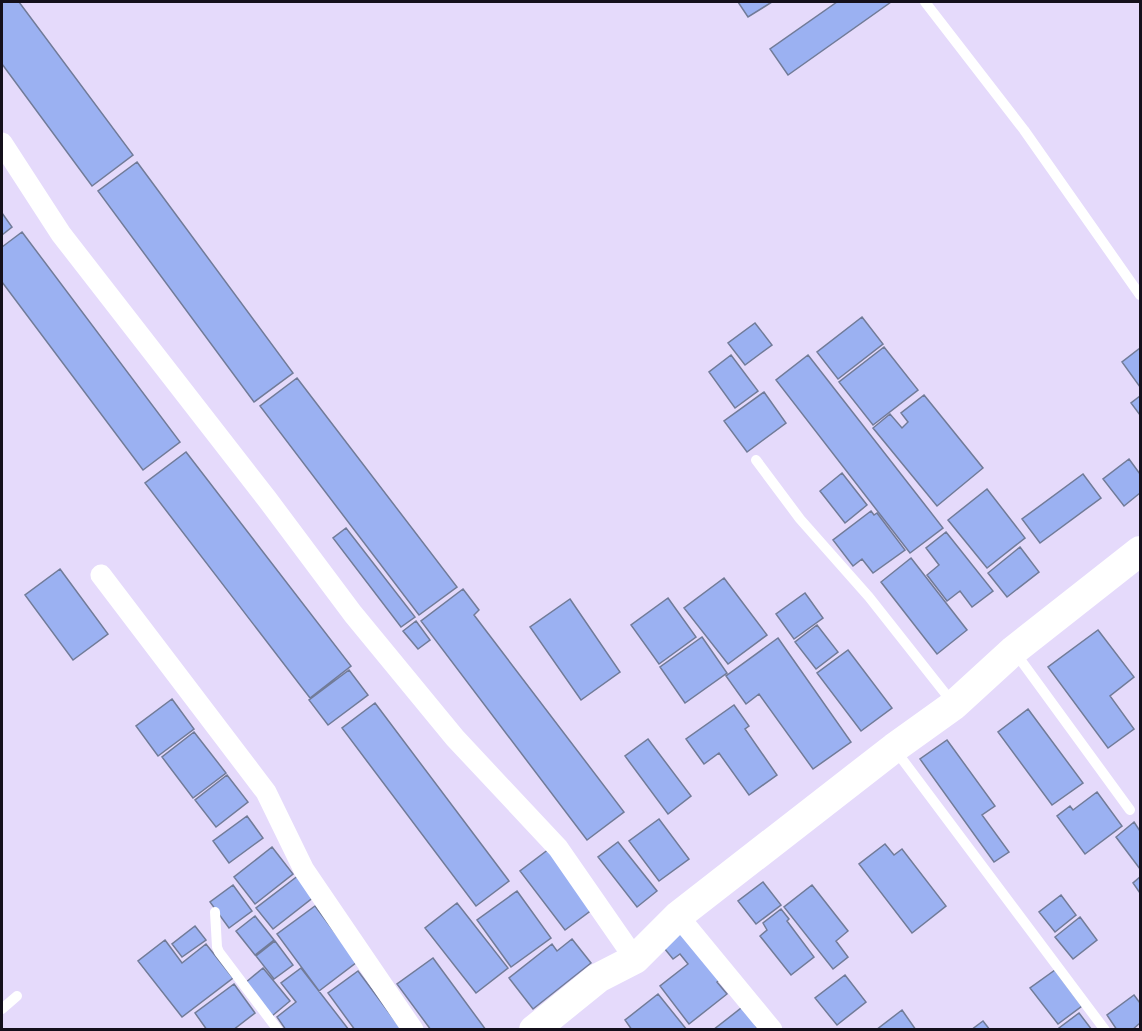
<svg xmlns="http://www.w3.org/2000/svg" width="1142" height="1031" font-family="'PT Sans Narrow',sans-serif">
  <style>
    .building { fill: #9bb1f2; stroke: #717b98; stroke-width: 1.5 }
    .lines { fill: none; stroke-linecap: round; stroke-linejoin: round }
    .lane { stroke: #fff; stroke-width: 10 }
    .street { stroke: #fff; stroke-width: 21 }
    .secondary { stroke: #fff; stroke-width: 30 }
  </style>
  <rect width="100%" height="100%" fill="#e5dafb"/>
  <path class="building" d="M 2,2 L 19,2 L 133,155 L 92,186 L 2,64 Z
    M 738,2 L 772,2 L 748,17 Z
    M 837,2 L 891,2 L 788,75 L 770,49 Z
    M 137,162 L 293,373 L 254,402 L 98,191 Z
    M 2,213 L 12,227 L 2,235 Z
    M 22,232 L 180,442 L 143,470 L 2,282 L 2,247 Z
    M 862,317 L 883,344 L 838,379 L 817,352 Z
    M 755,323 L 772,345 L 745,365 L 728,343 Z
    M 884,347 L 918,390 L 873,425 L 839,382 Z
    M 1140,348 L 1140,387 L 1122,362 Z
    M 731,355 L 758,391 L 735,408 L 709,372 Z
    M 808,355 L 943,528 L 910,553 L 776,380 Z
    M 297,378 L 457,587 L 419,615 L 260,406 Z
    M 764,392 L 786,423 L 747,452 L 724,421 Z
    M 924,395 L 983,468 L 937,506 L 873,428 L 890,414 L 902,428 L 908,422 L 901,413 Z
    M 1140,396 L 1140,415 L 1131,403 Z
    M 186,452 L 351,666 L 310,698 L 145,483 Z
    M 1129,459 L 1140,474 L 1140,493 L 1124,506 L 1103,479 Z
    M 842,473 L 867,505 L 845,523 L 820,491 Z
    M 1083,474 L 1101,498 L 1040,543 L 1022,519 Z
    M 987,489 L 1025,538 L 987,568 L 948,520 Z
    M 871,511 L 874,515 L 877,513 L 905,550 L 873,573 L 862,559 L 853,566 L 833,540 Z
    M 346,528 L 415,617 L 401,627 L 333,538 Z
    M 946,532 L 993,591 L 972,607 L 960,591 L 947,601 L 927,575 L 939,565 L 926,548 Z
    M 1020,547 L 1039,572 L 1007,597 L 988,573 Z
    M 911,558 L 967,630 L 937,654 L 881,582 Z
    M 60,569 L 108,634 L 73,660 L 25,595 Z
    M 724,578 L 767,635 L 728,664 L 684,608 Z
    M 463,589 L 479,610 L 474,615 L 624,812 L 587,840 L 421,621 Z
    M 805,593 L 823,618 L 794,639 L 776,614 Z
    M 668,598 L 696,637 L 659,664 L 631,625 Z
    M 570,599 L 620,672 L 581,700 L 530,627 Z
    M 416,621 L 430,640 L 418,649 L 403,631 Z
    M 817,625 L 838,652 L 816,669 L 795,642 Z
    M 1098,630 L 1134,677 L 1110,696 L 1134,729 L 1108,748 L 1048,667 Z
    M 702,637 L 727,673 L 685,703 L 660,667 Z
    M 778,638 L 851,742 L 813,769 L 759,694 L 746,704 L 726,676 Z
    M 848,650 L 892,708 L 861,731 L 817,673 Z
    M 349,670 L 368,695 L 328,725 L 309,700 Z
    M 172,699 L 194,729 L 158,756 L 136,726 Z
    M 375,703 L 509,881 L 476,906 L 342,728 Z
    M 734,705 L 749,726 L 745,729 L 777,775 L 749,795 L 719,753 L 704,764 L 686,739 Z
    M 1028,709 L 1083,783 L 1052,805 L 998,732 Z
    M 194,732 L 226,773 L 193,798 L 162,757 Z
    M 648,739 L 691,796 L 668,814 L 625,756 Z
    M 947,740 L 995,806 L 982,815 L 1009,852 L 994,862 L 920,759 Z
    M 227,775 L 248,802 L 216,827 L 195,800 Z
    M 1097,792 L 1122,826 L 1085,854 L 1057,816 L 1070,806 L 1073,810 Z
    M 247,816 L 263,838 L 229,863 L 213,841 Z
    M 659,819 L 689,859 L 659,881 L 629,841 Z
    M 1134,822 L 1140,831 L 1140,869 L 1116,837 Z
    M 618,842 L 657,891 L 637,907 L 598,857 Z
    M 885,844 L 894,855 L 902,849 L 946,906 L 912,933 L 859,864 Z
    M 272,847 L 293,874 L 255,904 L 234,877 Z
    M 549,849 L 593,909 L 565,930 L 520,871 Z
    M 299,875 L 315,896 L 273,929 L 256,908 Z
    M 1140,877 L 1140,893 L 1133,883 Z
    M 763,882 L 781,905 L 756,924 L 738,901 Z
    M 233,885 L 252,911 L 229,928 L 210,902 Z
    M 812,885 L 848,931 L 836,941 L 848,957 L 833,969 L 784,907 Z
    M 517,891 L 551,938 L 511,967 L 477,920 Z
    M 1061,895 L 1076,915 L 1055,932 L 1039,912 Z
    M 457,903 L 508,968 L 476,993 L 425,928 Z
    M 315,906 L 357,962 L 319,991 L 277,934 Z
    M 781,909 L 789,919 L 787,921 L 814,957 L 791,975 L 760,936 L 767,930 L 763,923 Z
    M 255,916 L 274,940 L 255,955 L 236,931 Z
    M 1080,917 L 1097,940 L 1073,959 L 1055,937 Z
    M 681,921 L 724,976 L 717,982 L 727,994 L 689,1024 L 660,986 L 688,964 L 680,954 L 673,959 L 660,943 Z
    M 195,926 L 206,940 L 182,957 L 172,944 Z
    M 572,939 L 591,963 L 533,1009 L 509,978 L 552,944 L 557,951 Z
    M 165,940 L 182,963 L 206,944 L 233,978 L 182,1017 L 138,961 Z
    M 275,941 L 293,965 L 274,979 L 256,956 Z
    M 433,958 L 486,1030 L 431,1030 L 397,984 Z
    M 263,968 L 290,1001 L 272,1016 L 245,983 Z
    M 301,968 L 349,1030 L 286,1030 L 277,1017 L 296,1002 L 281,983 Z
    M 1055,970 L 1082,1006 L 1058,1024 L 1030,988 Z
    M 358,971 L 402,1030 L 355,1030 L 328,993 Z
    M 845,975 L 866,1002 L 837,1025 L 815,998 Z
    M 234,984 L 255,1013 L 233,1030 L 207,1030 L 195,1013 Z
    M 658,994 L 687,1030 L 632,1030 L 625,1020 Z
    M 1134,995 L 1140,1003 L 1140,1023 L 1132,1030 L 1117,1030 L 1107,1015 Z
    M 745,1005 L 758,1030 L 713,1030 Z
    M 902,1010 L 916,1030 L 876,1030 Z
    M 1079,1013 L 1092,1030 L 1060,1030 L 1059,1028 Z
    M 983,1021 L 990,1030 L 971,1030 Z"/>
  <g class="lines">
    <path class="lane" d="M 925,2 L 1024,130 L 1140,295
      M 756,460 L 800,519 L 869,597 L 952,702
      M 1014,651 L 1130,810
      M 896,751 L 1105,1030
      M 215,912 L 217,947 L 219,952 L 278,1030
      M 2,1009 L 17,996"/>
    <path class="street" d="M 2,143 L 61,234 L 267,499 L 353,614 L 455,738 L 558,848 L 635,959
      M 101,575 L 266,792 L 304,870 L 413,1030
      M 678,916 L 772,1030"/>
    <path class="secondary" d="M 534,1030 L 598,978 L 635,959 L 678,916 L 894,748 L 954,705 L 1013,651 L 1140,551"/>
  </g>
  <rect width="1142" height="1031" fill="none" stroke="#14101b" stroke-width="6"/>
</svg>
